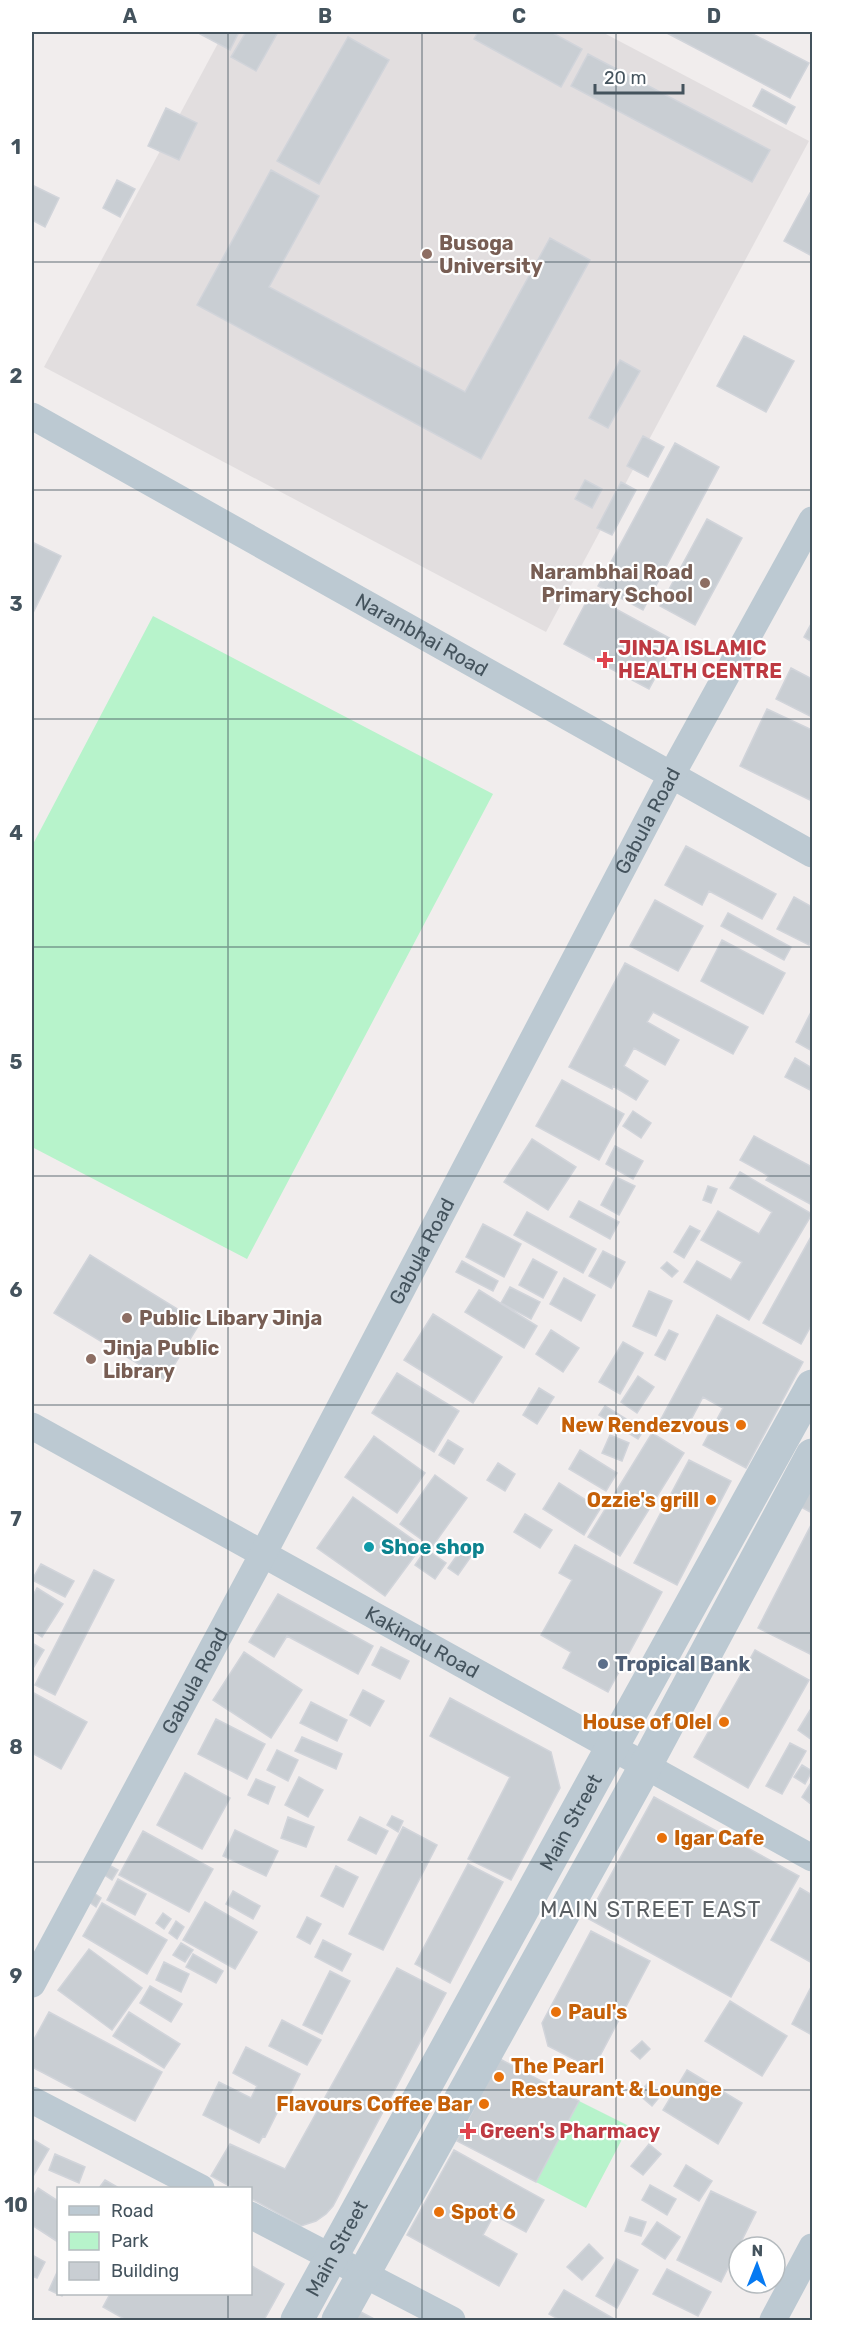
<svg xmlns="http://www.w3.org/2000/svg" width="844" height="2352" font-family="Rubik,sans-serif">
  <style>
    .education { fill: #e2dedf }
    .green { fill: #b7f3cb }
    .building { fill: #c9ced3; stroke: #d1d4da; stroke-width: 1.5 }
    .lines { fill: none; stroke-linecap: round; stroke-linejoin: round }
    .minor { stroke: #bcc9d2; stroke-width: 27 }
    .tertiary { stroke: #bcc9d2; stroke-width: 33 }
    .grid { fill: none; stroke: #44535d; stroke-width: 1.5; stroke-opacity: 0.55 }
    .education-dot { fill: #8d6e63; stroke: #fff; stroke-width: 2 }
    .health-dot { fill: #e0444e; stroke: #fff; stroke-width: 2 }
    .food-dot { fill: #e8710a; stroke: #fff; stroke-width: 2 }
    .culture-dot { fill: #0f9aa8; stroke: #fff; stroke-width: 2 }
    .service-dot { fill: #5c6f8a; stroke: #fff; stroke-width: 2 }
    .labels { text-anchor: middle; stroke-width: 4.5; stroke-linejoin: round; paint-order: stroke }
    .education-label { font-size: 20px; font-weight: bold; fill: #785e54; stroke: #fff; text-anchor: start }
    .street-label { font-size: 20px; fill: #44535d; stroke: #fff }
    .health-label { font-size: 20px; font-weight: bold; fill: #be3a42; stroke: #fff; text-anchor: start }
    .food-label { font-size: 20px; font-weight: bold; fill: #c56008; stroke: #fff; text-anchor: end }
    .culture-label { font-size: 20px; font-weight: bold; fill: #0d838f; stroke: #fff; text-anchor: start }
    .service-label { font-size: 20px; font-weight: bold; fill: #4e5e75; stroke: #fff; text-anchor: start }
    .quarter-label { font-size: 22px; letter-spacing: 1.5px; fill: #5a5f63; stroke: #fff }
    .neatline { fill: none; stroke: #44535d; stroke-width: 2 }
    .grid-label { font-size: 20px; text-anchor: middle; font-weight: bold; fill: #44535d }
  </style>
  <rect width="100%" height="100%" fill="#f1eded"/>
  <path class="education" d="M 224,32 L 602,32 L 809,141 L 546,632 L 44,367 Z"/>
  <path class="green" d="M 153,616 L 493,794 L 247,1259 L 32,1147 L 32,846 Z
    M 579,2101 L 629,2126 L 586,2208 L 536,2182 Z"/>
  <path class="building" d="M 201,32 L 239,32 L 230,50 L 200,34 Z
    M 246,32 L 278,32 L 256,71 L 231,57 Z
    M 478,32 L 551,32 L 582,49 L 561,87 L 474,39 Z
    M 665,32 L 749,32 L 809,63 L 790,98 Z
    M 348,37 L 389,60 L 319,184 L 277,161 Z
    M 588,54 L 770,150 L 752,182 L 571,86 Z
    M 762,89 L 795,107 L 786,124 L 753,106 Z
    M 166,108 L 197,123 L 179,160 L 148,146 Z
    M 271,170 L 319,196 L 269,287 L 465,392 L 550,238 L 590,260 L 481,459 L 197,305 Z
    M 117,180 L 135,189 L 120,217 L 103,208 Z
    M 32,185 L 59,198 L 45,227 L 32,220 Z
    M 810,193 L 812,194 L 812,256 L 784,241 Z
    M 744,336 L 794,361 L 766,412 L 717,386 Z
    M 620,360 L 640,371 L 608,428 L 589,418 Z
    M 643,436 L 664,447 L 648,477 L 627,466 Z
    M 675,443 L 719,467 L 643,610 L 598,586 Z
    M 585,480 L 602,489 L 592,508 L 575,499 Z
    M 621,482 L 636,490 L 612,535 L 597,528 Z
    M 707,519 L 742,538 L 695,625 L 660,606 Z
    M 32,542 L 61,556 L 32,615 Z
    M 590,595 L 675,641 L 649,689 L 564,644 Z
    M 812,622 L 812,642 L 804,637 Z
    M 791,668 L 812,679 L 812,717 L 776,699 Z
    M 767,709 L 812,730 L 812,801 L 740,766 Z
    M 686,846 L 776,894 L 762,919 L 709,891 L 702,905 L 665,885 Z
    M 794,897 L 812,907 L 812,938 L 809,945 L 777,929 Z
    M 655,900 L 703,926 L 678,971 L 630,946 Z
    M 728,913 L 791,947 L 784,960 L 721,926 Z
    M 722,940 L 785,973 L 763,1014 L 701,981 Z
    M 625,963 L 748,1027 L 733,1054 L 653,1012 L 647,1022 L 679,1040 L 665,1065 L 634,1048 L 624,1066 L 648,1081 L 636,1100 L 613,1086 L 612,1089 L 569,1067 Z
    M 812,1010 L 812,1051 L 796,1042 Z
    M 795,1058 L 812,1068 L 812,1091 L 785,1077 Z
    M 562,1080 L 624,1114 L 599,1160 L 536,1126 Z
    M 633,1111 L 651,1123 L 641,1138 L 623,1126 Z
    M 754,1136 L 812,1167 L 812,1205 L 766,1180 L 769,1176 L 740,1160 Z
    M 532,1139 L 576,1167 L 548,1210 L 504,1182 Z
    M 615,1146 L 643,1161 L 633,1179 L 606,1164 Z
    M 740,1172 L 812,1214 L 749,1320 L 684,1282 L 697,1261 L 731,1280 L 742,1262 L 701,1240 L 718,1211 L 759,1234 L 772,1212 L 730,1188 Z
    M 616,1177 L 635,1186 L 619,1215 L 601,1205 Z
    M 708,1186 L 717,1189 L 711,1203 L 703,1200 Z
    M 579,1201 L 619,1222 L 610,1239 L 570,1217 Z
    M 527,1212 L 596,1249 L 583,1273 L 514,1235 Z
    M 483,1224 L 521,1244 L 504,1277 L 466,1257 Z
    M 690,1226 L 700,1231 L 684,1258 L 674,1252 Z
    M 812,1235 L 812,1324 L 801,1344 L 763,1323 Z
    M 603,1251 L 625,1262 L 611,1288 L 589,1276 Z
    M 90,1255 L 200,1323 L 165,1380 L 54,1313 Z
    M 533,1259 L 557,1272 L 543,1298 L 519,1285 Z
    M 462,1261 L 498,1281 L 493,1291 L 456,1272 Z
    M 667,1262 L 678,1271 L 672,1277 L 661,1268 Z
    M 564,1278 L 595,1295 L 581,1321 L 550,1304 Z
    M 510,1287 L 540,1302 L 531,1319 L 501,1303 Z
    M 479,1290 L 537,1326 L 524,1348 L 465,1312 Z
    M 649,1291 L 672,1301 L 656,1336 L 633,1326 Z
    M 433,1314 L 502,1357 L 473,1403 L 404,1360 Z
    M 717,1315 L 803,1362 L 746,1468 L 703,1445 L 723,1408 L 703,1397 L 684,1433 L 660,1421 Z
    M 551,1330 L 579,1348 L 563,1372 L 536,1354 Z
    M 669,1330 L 678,1334 L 665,1360 L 655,1355 Z
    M 623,1342 L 643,1353 L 620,1394 L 599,1382 Z
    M 397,1373 L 459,1411 L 434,1452 L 372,1413 Z
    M 638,1376 L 654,1387 L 637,1413 L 621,1402 Z
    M 539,1388 L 554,1397 L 537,1424 L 523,1415 Z
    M 605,1406 L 644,1430 L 638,1439 L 599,1415 Z
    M 652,1433 L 684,1453 L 620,1556 L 588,1537 Z
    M 610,1435 L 629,1443 L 622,1461 L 602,1453 Z
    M 374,1436 L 425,1473 L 397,1513 L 345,1477 Z
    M 448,1440 L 463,1449 L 454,1464 L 439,1455 Z
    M 580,1450 L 617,1473 L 606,1491 L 569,1469 Z
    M 689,1460 L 731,1481 L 677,1585 L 634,1563 Z
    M 498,1463 L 515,1474 L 505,1491 L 487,1480 Z
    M 435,1475 L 467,1498 L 432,1547 L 400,1524 Z
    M 812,1481 L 812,1513 L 799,1506 Z
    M 559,1483 L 600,1509 L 584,1535 L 543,1509 Z
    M 353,1497 L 422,1546 L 385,1596 L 317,1548 Z
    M 525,1514 L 552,1530 L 540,1548 L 514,1532 Z
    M 812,1523 L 812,1650 L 810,1654 L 758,1628 Z
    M 467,1541 L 477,1548 L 458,1575 L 448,1568 Z
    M 575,1545 L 662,1592 L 608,1692 L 563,1668 L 571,1652 L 541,1635 L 572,1580 L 559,1573 Z
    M 426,1549 L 446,1563 L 435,1579 L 415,1565 Z
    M 41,1564 L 74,1581 L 65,1597 L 32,1580 Z
    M 94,1570 L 114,1580 L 55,1695 L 35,1685 Z
    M 37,1588 L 63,1604 L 42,1637 L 32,1630 L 32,1597 Z
    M 278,1594 L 373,1646 L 358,1674 L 287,1636 L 274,1657 L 249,1642 Z
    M 32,1643 L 44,1650 L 32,1670 Z
    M 381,1647 L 409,1661 L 400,1679 L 372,1665 Z
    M 755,1650 L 809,1680 L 748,1788 L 694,1757 Z
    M 244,1652 L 302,1690 L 271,1738 L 213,1700 Z
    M 363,1690 L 384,1701 L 370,1726 L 350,1715 Z
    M 32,1692 L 87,1722 L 61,1769 L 32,1753 Z
    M 450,1698 L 551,1752 L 560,1788 L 511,1880 L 468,1859 L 510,1777 L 430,1736 Z
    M 311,1702 L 347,1720 L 337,1741 L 300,1723 Z
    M 812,1707 L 812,1740 L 798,1730 Z
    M 216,1719 L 265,1744 L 247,1779 L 198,1754 Z
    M 302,1737 L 342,1754 L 336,1769 L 295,1751 Z
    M 790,1743 L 806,1751 L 782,1794 L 766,1786 Z
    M 277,1750 L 298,1760 L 288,1781 L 267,1770 Z
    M 802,1765 L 812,1771 L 805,1784 L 794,1777 Z
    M 185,1773 L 230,1798 L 202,1849 L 157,1825 Z
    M 299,1777 L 323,1790 L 308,1817 L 285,1805 Z
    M 256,1779 L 275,1787 L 268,1804 L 248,1795 Z
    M 812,1781 L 812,1805 L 802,1797 Z
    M 654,1797 L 799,1876 L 731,1997 L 587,1918 Z
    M 392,1816 L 403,1821 L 398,1832 L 387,1825 Z
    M 288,1817 L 314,1827 L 306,1847 L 281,1838 Z
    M 360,1817 L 388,1831 L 376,1854 L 348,1840 Z
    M 403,1827 L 437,1845 L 383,1950 L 349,1934 Z
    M 235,1830 L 278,1851 L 266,1876 L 223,1856 Z
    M 143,1831 L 213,1869 L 189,1912 L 119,1875 Z
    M 468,1864 L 503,1882 L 450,1983 L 415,1964 Z
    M 109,1865 L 118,1870 L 112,1880 L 103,1874 Z
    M 336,1866 L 358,1877 L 343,1907 L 321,1896 Z
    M 118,1879 L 146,1894 L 135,1915 L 107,1900 Z
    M 800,1888 L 812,1895 L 812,1963 L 771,1940 Z
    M 233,1891 L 260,1906 L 253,1919 L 226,1904 Z
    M 94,1893 L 101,1898 L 96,1907 L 89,1902 Z
    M 205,1902 L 257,1932 L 235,1969 L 183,1940 Z
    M 102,1903 L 167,1940 L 147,1974 L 83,1936 Z
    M 163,1913 L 171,1919 L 164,1929 L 156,1923 Z
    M 307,1917 L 321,1924 L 310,1944 L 297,1937 Z
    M 176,1921 L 184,1927 L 177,1939 L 169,1933 Z
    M 591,1931 L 650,1961 L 593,2069 L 548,2046 L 542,2023 Z
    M 323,1940 L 351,1954 L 342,1971 L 315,1957 Z
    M 181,1943 L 193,1950 L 185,1962 L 173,1955 Z
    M 89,1949 L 142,1988 L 112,2030 L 58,1990 Z
    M 193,1954 L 223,1971 L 216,1983 L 186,1967 Z
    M 164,1962 L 189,1974 L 181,1992 L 156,1980 Z
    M 397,1968 L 446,1993 L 333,2206 L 326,2214 L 316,2221 L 301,2226 L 250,2198 L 250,2188 L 233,2188 L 211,2176 L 230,2144 L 285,2169 Z
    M 330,1971 L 350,1981 L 322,2034 L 303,2025 Z
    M 812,1985 L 812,2035 L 792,2024 Z
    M 150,1986 L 182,2004 L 171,2022 L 140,2003 Z
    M 730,2001 L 787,2036 L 762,2076 L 705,2041 Z
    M 49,2012 L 162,2072 L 135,2121 L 32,2067 L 32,2043 Z
    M 129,2012 L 180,2044 L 164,2068 L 113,2036 Z
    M 282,2020 L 321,2040 L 307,2065 L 269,2046 Z
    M 642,2041 L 650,2049 L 640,2059 L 631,2051 Z
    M 246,2047 L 300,2074 L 287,2100 L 284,2099 L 265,2137 L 263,2136 L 259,2143 L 203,2115 L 219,2082 L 251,2098 L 257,2086 L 233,2073 Z
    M 500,2059 L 579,2101 L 536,2182 L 457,2141 Z
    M 687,2070 L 742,2103 L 718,2144 L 663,2110 Z
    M 647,2084 L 661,2095 L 652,2106 L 638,2094 Z
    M 32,2139 L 49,2149 L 32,2178 Z
    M 649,2144 L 661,2154 L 643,2175 L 631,2166 Z
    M 454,2150 L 544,2200 L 526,2232 L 494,2215 L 483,2235 L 517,2254 L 499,2286 L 407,2235 Z
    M 55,2154 L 85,2167 L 79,2183 L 49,2170 Z
    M 686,2165 L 712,2181 L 699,2201 L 674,2186 Z
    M 105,2180 L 119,2188 L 99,2188 Z
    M 650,2185 L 676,2199 L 667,2215 L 642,2200 Z
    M 38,2188 L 58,2201 L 58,2242 L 32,2225 L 32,2198 Z
    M 711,2191 L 756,2212 L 721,2282 L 677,2260 Z
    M 630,2217 L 646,2222 L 641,2236 L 625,2231 Z
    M 657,2222 L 680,2237 L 665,2259 L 642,2244 Z
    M 589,2244 L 603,2258 L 582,2280 L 567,2267 Z
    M 32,2255 L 45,2262 L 37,2278 L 32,2276 Z
    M 617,2259 L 638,2270 L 617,2308 L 596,2296 Z
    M 250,2265 L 284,2284 L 264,2320 L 126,2320 L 103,2307 L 110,2294 L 250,2294 Z
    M 667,2269 L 711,2292 L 698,2316 L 653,2294 Z
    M 58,2270 L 58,2294 L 63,2294 L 62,2296 L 49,2290 Z
    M 564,2290 L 616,2320 L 560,2320 L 549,2314 Z
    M 355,2309 L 376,2320 L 349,2320 Z"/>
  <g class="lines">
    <g class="minor">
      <path id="s1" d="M 32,416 L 812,854"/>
      <path id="s2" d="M 32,1426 L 812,1858"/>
      <path id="s3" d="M 32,1984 L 263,1554 L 672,774 L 812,520"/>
      <path d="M 32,2100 L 201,2188"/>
      <path d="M 250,2215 L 452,2320"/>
      <path d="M 773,2320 L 812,2247"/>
    </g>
    <g class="tertiary">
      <path id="s4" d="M 297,2320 L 612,1747 L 812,1386"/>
      <path d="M 338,2320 L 646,1765 L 812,1455"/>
    </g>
  </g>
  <path class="grid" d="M 228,32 L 228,2188M 422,32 L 422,2320M 616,32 L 616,2320M 32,262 L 812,262M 32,490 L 812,490M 32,719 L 812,719M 32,947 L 812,947M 32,1176 L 812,1176M 32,1405 L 812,1405M 32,1633 L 812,1633M 32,1862 L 812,1862M 32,2090 L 812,2090M 228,2294 L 228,2320"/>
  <g class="education-dot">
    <circle cx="427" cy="254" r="6"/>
    <circle cx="705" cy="583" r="6"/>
    <circle cx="127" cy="1318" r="6"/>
    <circle cx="91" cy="1359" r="6"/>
  </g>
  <g class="health-dot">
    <path d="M602 651h6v6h6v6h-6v6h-6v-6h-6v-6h6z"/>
    <path d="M465 2122h6v6h6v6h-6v6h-6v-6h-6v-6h6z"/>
  </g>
  <g class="food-dot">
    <circle cx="741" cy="1425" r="6"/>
    <circle cx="711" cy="1500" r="6"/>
    <circle cx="724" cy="1722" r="6"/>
    <circle cx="662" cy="1838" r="6"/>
    <circle cx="556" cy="2012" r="6"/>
    <circle cx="499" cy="2077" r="6"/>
    <circle cx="484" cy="2104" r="6"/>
    <circle cx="439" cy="2212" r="6"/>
  </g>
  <circle class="culture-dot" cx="369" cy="1547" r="6"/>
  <circle class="service-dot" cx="603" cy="1664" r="6"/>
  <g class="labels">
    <g class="education-label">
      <text x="439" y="250">Busoga<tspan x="439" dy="23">University</tspan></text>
      <text x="693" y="579" text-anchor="end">Narambhai Road<tspan x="693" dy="23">Primary School</tspan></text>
      <text x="139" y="1325">Public Libary Jinja</text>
      <text x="103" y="1355">Jinja Public<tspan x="103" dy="23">Library</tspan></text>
    </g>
    <g class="street-label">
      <text dy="7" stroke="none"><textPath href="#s1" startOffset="447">Naranbhai Road</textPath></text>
      <text dy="7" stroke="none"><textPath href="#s3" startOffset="1316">Gabula Road</textPath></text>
      <text dy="7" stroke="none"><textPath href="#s3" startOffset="830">Gabula Road</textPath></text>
      <text dy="7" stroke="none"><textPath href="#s2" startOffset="446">Kakindu Road</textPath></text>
      <text dy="7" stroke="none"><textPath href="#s3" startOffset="344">Gabula Road</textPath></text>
      <text dy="7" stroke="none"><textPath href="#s4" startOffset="568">Main Street</textPath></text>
      <text dy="7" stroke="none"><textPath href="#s4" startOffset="82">Main Street</textPath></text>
    </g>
    <g class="health-label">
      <text x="618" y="655">JINJA ISLAMIC<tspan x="618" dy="23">HEALTH CENTRE</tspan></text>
      <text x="480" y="2138">Green's Pharmacy</text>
    </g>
    <g class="food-label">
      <text x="729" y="1432">New Rendezvous</text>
      <text x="699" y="1507">Ozzie's grill</text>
      <text x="712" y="1729">House of Olel</text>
      <text x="674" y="1845" text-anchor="start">Igar Cafe</text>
      <text x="568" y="2019" text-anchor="start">Paul's</text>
      <text x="511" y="2073" text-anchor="start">The Pearl<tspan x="511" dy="23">Restaurant &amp; Lounge</tspan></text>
      <text x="472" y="2111">Flavours Coffee Bar</text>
      <text x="451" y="2219" text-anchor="start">Spot 6</text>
    </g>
    <g class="culture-label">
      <text x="381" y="1554">Shoe shop</text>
    </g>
    <g class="service-label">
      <text x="615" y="1671">Tropical Bank</text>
    </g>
    <g class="quarter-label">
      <text x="651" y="1917">MAIN STREET EAST</text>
    </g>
  </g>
  <rect width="844" height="2352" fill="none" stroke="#ffffff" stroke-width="66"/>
  <rect x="57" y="2187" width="195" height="108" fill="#ffffff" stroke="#b4babe" stroke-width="1.5"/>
  <rect x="69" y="2206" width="30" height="9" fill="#bcc9d2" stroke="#b4babe" stroke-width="1.5"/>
  <text x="111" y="2217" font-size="18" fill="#44535d">Road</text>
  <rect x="69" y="2232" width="30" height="18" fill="#b7f3cb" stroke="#b4babe" stroke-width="1.5"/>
  <text x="111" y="2247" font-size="18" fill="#44535d">Park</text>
  <rect x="69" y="2262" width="30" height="18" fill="#c9ced3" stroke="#b4babe" stroke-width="1.5"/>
  <text x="111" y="2277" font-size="18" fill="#44535d">Building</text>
  <g transform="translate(757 2265) rotate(1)"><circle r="28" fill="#ffffff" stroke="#b4babe" stroke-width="1.5"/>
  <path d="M0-4.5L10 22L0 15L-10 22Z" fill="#067af2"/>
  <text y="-9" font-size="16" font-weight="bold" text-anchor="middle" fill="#44535d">N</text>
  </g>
  <path d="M595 84v9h88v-9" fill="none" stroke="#44535d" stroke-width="3"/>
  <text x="604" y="84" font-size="18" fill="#44535d" stroke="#ffffff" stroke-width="4.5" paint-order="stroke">20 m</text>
  <rect x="33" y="33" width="778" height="2286" class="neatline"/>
  <g class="grid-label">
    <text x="130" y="23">A</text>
    <text x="325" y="23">B</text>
    <text x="519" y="23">C</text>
    <text x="714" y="23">D</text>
    <text x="16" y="154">1</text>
    <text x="16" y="383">2</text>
    <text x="16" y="611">3</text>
    <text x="16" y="840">4</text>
    <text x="16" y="1069">5</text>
    <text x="16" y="1297">6</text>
    <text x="16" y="1526">7</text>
    <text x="16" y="1754">8</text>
    <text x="16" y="1983">9</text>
    <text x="16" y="2212">10</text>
  </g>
</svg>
